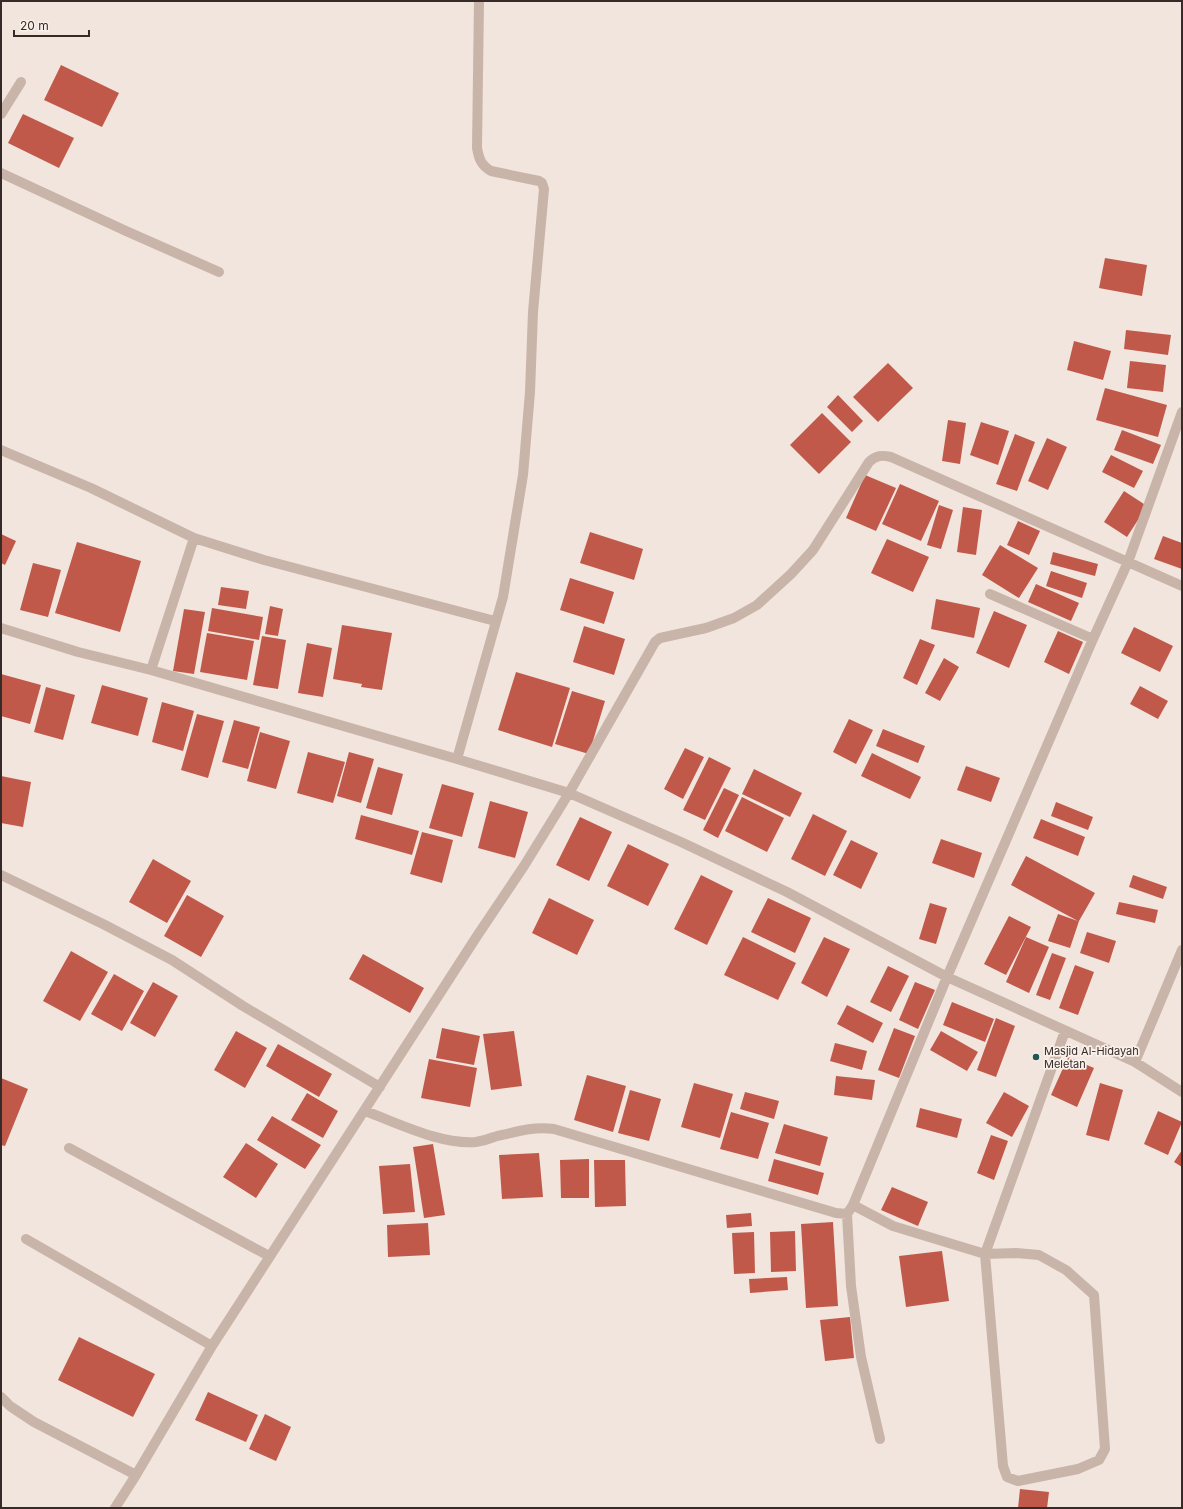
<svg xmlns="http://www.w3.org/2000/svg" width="1183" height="1509" font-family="Inter,sans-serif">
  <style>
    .building { fill: #c1594b }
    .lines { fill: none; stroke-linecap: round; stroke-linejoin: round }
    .street { stroke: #c9b4a9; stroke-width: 10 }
    .poi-dot { fill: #205653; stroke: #f9f0e9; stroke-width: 1.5 }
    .labels { text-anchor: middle; stroke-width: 3.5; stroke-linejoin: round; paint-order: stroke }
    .poi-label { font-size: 11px; fill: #362b29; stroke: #f9f0e9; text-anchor: start }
  </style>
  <rect width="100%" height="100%" fill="#f1e5dd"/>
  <path class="building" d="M 61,65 L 119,93 L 102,127 L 44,100 Z
    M 23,114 L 74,138 L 59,168 L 8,143 Z
    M 1105,258 L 1147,265 L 1142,296 L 1099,288 Z
    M 1126,330 L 1171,335 L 1168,355 L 1124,349 Z
    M 1074,341 L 1111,351 L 1103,380 L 1067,370 Z
    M 1130,361 L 1166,365 L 1163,392 L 1127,388 Z
    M 888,363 L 913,388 L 878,422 L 853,397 Z
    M 1105,388 L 1167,405 L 1158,437 L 1096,420 Z
    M 838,395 L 863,421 L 852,432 L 827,407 Z
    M 822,413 L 851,442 L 819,474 L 790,445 Z
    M 948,420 L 966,423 L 960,464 L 942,461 Z
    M 981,422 L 1009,431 L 998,465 L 970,455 Z
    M 1122,430 L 1161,445 L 1153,464 L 1114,450 Z
    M 1015,434 L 1035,442 L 1017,491 L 996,484 Z
    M 1047,438 L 1067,447 L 1048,490 L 1028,481 Z
    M 1111,455 L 1143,471 L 1134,488 L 1102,472 Z
    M 865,475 L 896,488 L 876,531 L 846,518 Z
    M 900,484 L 939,501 L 921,541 L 882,524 Z
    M 1124,491 L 1147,506 L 1127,537 L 1104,522 Z
    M 939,505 L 953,510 L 941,549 L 927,545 Z
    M 963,507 L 982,510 L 976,555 L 957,552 Z
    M 1018,521 L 1040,531 L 1029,555 L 1007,545 Z
    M 590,532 L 643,549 L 634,580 L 580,563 Z
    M 1,534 L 16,541 L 5,565 L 1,563 Z
    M 1163,536 L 1182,543 L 1182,569 L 1154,559 Z
    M 887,539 L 929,557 L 913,592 L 871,573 Z
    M 77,542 L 141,561 L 120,632 L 55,613 Z
    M 1000,545 L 1038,568 L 1019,598 L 982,575 Z
    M 1053,552 L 1098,564 L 1095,576 L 1050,564 Z
    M 33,563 L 61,570 L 48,617 L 20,610 Z
    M 1051,571 L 1087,583 L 1082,598 L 1046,586 Z
    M 570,578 L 614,592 L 604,624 L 560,610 Z
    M 1036,584 L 1079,603 L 1071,621 L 1028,602 Z
    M 221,587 L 249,591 L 246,609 L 218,605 Z
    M 936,599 L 980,608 L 974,638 L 931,629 Z
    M 270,606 L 283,609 L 278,636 L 265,634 Z
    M 212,608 L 263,617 L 259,640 L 208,631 Z
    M 184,609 L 205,612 L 194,674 L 173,671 Z
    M 994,611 L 1027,625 L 1009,668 L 976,653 Z
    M 342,625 L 392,633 L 382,690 L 361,687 L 362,684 L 333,679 Z
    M 584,626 L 625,639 L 614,675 L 573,662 Z
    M 1134,627 L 1173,646 L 1160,672 L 1121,653 Z
    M 1058,631 L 1083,642 L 1069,674 L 1044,662 Z
    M 207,633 L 254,641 L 247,680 L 200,672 Z
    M 262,636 L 286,640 L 278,689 L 253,685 Z
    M 920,639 L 935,645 L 917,685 L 903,678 Z
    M 307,643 L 332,648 L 323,697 L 298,693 Z
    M 944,658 L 959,667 L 940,701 L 925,693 Z
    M 516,672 L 570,688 L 552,747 L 498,730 Z
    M 1,674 L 41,685 L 30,724 L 1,716 Z
    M 102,685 L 148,698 L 138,736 L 91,723 Z
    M 1140,686 L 1168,701 L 1158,719 L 1130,704 Z
    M 46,687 L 75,695 L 63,740 L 34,732 Z
    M 572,691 L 605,701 L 589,754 L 555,744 Z
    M 162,702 L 194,711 L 183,751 L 152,742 Z
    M 197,714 L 224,721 L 208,778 L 181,770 Z
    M 849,719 L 873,730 L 856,764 L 833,752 Z
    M 234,720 L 260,727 L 248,769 L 222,762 Z
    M 883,729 L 925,746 L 918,763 L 876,746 Z
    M 260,732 L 290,741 L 276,789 L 247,781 Z
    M 685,748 L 704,757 L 683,799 L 664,789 Z
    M 308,752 L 345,762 L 333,803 L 297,793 Z
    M 349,752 L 374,759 L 361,803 L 337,796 Z
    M 872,753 L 921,777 L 910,799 L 861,776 Z
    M 709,757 L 731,768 L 705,820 L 683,810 Z
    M 966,766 L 1000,778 L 991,802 L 957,790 Z
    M 378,767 L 403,774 L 392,815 L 366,808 Z
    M 754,769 L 802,793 L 790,817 L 742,794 Z
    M 1,776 L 31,782 L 23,827 L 1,823 Z
    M 442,784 L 474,793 L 462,837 L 429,828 Z
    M 724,788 L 739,795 L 718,838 L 703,830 Z
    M 742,797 L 784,818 L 767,852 L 725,831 Z
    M 490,801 L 528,812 L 515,858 L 478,848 Z
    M 1056,802 L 1093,817 L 1088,830 L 1051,816 Z
    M 813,814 L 847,831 L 825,876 L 791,859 Z
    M 361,815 L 419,831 L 412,855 L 355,839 Z
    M 580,817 L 612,832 L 589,881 L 556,865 Z
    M 1041,819 L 1085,837 L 1078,856 L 1033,838 Z
    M 422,832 L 453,840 L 442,883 L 410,874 Z
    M 941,839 L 982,853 L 974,878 L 932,863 Z
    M 851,840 L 878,853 L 861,889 L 833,875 Z
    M 628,844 L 669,864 L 648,906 L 607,886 Z
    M 1026,856 L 1095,893 L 1079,921 L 1070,948 L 1048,941 L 1058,914 L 1078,921 L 1011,885 Z
    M 153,859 L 191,881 L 167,923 L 129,902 Z
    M 701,875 L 733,891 L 707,945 L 674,929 Z
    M 1133,875 L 1167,887 L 1163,899 L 1129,887 Z
    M 187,895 L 224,916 L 201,957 L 164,936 Z
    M 549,898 L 594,920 L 577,955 L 532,933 Z
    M 768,898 L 811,918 L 795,953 L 751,932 Z
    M 1119,902 L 1158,910 L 1155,923 L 1116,914 Z
    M 930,903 L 947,908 L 936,944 L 919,939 Z
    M 1009,916 L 1031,927 L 1006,975 L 984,964 Z
    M 1087,932 L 1116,941 L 1109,963 L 1080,953 Z
    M 743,937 L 796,963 L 778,1000 L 724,975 Z
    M 824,937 L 850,949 L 827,997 L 801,983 Z
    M 1026,937 L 1049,947 L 1029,993 L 1006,982 Z
    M 71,951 L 108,972 L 80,1021 L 43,1001 Z
    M 1052,953 L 1066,958 L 1050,1000 L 1036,995 Z
    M 363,954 L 424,988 L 410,1013 L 349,979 Z
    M 1075,965 L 1094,972 L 1078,1015 L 1059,1008 Z
    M 888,966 L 909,976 L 891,1012 L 870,1002 Z
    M 114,974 L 144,991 L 122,1031 L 91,1014 Z
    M 153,982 L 178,996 L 155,1037 L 130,1023 Z
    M 915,982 L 935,990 L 918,1029 L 899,1020 Z
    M 952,1002 L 994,1019 L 985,1042 L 943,1025 Z
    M 847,1005 L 883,1023 L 873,1043 L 837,1024 Z
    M 996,1018 L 1015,1026 L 996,1077 L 977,1070 Z
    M 442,1028 L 480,1036 L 474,1065 L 436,1058 Z
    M 894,1028 L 915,1036 L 899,1078 L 878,1070 Z
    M 236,1031 L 267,1048 L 245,1088 L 214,1070 Z
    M 514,1031 L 522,1086 L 491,1090 L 483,1034 Z
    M 941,1031 L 978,1052 L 967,1071 L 930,1050 Z
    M 835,1043 L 867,1051 L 862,1070 L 830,1061 Z
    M 278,1044 L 332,1074 L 319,1097 L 266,1066 Z
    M 1068,1057 L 1094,1068 L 1077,1107 L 1051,1095 Z
    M 429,1059 L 477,1068 L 470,1107 L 421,1098 Z
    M 587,1075 L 626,1086 L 613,1132 L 574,1120 Z
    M 836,1076 L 875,1080 L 872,1100 L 834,1095 Z
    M 1,1078 L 28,1089 L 5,1146 L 1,1145 Z
    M 694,1083 L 733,1094 L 720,1138 L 681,1127 Z
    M 1100,1083 L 1123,1090 L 1109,1141 L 1086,1135 Z
    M 630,1090 L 661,1099 L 649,1141 L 618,1133 Z
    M 745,1092 L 779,1101 L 774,1119 L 740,1109 Z
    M 1004,1092 L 1029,1106 L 1012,1137 L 986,1123 Z
    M 307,1093 L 338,1111 L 323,1138 L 291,1120 Z
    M 920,1108 L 962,1119 L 957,1138 L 916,1127 Z
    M 1158,1111 L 1182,1122 L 1168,1155 L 1144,1144 Z
    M 731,1112 L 769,1123 L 758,1159 L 720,1149 Z
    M 272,1116 L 321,1145 L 305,1169 L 257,1140 Z
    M 784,1124 L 828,1137 L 820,1166 L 775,1153 Z
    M 991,1135 L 1008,1141 L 994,1180 L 977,1173 Z
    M 246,1143 L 278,1164 L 256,1198 L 223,1177 Z
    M 433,1144 L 445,1215 L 424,1218 L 413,1147 Z
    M 1182,1150 L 1182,1167 L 1174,1162 Z
    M 539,1153 L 543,1197 L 502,1199 L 499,1155 Z
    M 589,1159 L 589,1198 L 561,1198 L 560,1160 Z
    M 774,1159 L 824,1173 L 818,1195 L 768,1181 Z
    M 594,1160 L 625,1160 L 626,1206 L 595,1207 Z
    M 410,1164 L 415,1212 L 383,1214 L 379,1166 Z
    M 892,1187 L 928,1202 L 918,1226 L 881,1210 Z
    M 751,1213 L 752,1226 L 727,1228 L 726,1215 Z
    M 833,1222 L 838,1306 L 806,1308 L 801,1224 Z
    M 428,1223 L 430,1255 L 388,1257 L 387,1225 Z
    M 795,1231 L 796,1271 L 771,1272 L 770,1232 Z
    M 754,1232 L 755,1273 L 734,1274 L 732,1233 Z
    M 942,1251 L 949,1301 L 906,1307 L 899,1256 Z
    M 787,1277 L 788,1290 L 750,1293 L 749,1279 Z
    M 850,1317 L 854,1358 L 825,1361 L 820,1320 Z
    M 79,1337 L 155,1374 L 133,1417 L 58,1380 Z
    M 208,1392 L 258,1415 L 246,1442 L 195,1420 Z
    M 265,1414 L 291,1427 L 276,1461 L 249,1449 Z
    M 1020,1489 L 1049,1492 L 1047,1508 L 1018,1508 Z"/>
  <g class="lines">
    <path class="street" d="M 1,114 L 21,82
      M 1,173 L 126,231 L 219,272
      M 1,450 L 91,488 L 194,538 L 264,560 L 495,621
      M 990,594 L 1093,639
      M 1,628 L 78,652 L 151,670 L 457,759 L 569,793 L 681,842 L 787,892 L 947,977 L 1135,1062 L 1182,1092
      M 151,670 L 194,538
      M 457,759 L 503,597 L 523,475 L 530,392 L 533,312 L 544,189 L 542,183 L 539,181 L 491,171 C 481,165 479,159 477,148 L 479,1
      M 1,875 L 103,924 L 172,960 L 243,1006 L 380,1087
      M 1135,1062 L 1182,950
      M 365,1111 C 398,1123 441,1145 476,1142 C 482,1141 489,1139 494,1137 C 515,1132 533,1126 554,1129 L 836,1213 L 847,1214
      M 69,1148 L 269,1256
      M 853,1205 L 893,1226 L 985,1254 L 1065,1031
      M 26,1239 L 212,1346
      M 1016,1253 L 1039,1255 L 1066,1270 L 1094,1295 L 1105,1449 L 1099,1460 L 1078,1469 L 1018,1481 L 1007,1477 L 1003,1466 L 985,1254 Z
      M 1,1397 L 10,1406 L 34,1422 L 136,1475
      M 880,1439 L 861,1357 L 851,1286 L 847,1214 L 853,1205 L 947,977 L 1093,639 L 1128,562 L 1182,412
      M 115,1508 L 136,1475 L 212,1346 L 477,936 L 524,866 L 569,793 L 655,642 L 660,638 L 706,628 L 734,618 L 757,605 L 791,574 L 813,550 L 869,462 C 876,455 882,455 891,457 L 1182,586"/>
  </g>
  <circle class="poi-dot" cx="1036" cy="1057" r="4"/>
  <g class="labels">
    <g class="poi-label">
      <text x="1044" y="1055">Masjid Al-Hidayah<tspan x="1044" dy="13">Meletan</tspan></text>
    </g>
  </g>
  <rect width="1183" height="1509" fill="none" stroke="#362b29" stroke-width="4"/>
  <path d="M14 30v6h75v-6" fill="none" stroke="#362b29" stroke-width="2"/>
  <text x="20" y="30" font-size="12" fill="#362b29" stroke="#f9f0e9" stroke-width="3" paint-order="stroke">20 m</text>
</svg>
